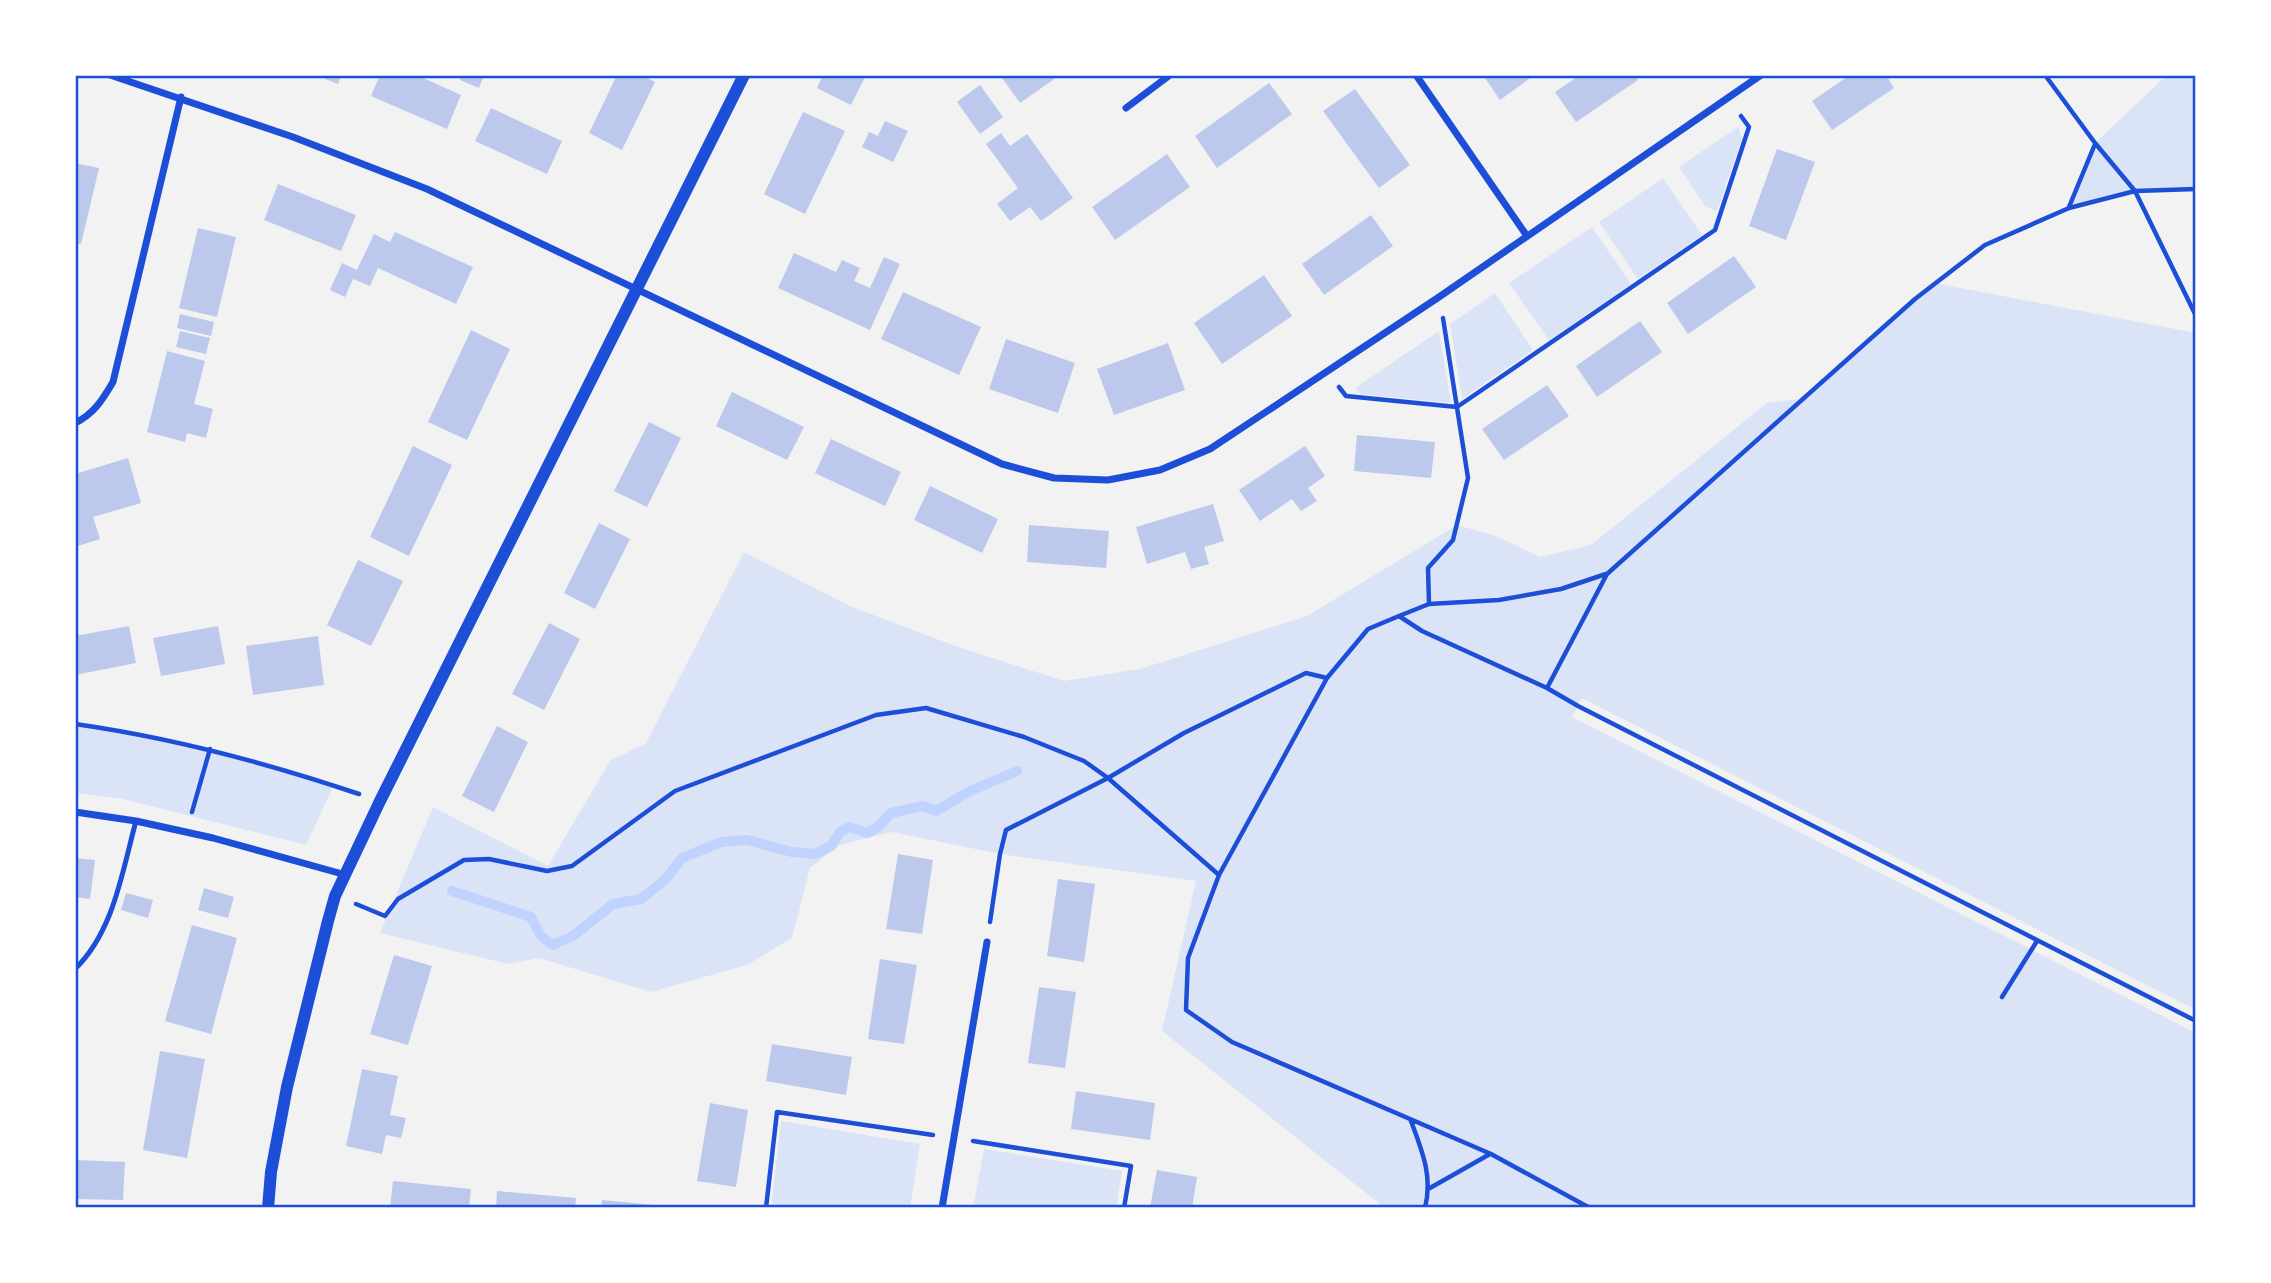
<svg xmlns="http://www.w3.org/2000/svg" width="2271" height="1283" font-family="'Exo 2',sans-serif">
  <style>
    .green { fill: #dbe4f7 }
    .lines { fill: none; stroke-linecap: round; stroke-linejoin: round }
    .stream { stroke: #bfd3fe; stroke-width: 10 }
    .building { fill: #bdc9ec }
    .path { stroke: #1d4ed8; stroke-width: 4.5 }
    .service { stroke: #1d4ed8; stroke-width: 5 }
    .minor { stroke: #1d4ed8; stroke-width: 7 }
    .tertiary { stroke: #1d4ed8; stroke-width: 12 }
    .neatline { fill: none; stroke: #1d4ed8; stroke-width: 2.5 }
  </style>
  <rect width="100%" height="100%" fill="#f2f2f2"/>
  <path class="green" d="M 2167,75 L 2196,75 L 2196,187 L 2135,191 L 2069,208 L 2095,143 Z
    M 1738,127 L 1742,138 L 1717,211 L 1705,206 L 1679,167 Z
    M 1663,178 L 1702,235 L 1638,279 L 1599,222 Z
    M 1592,227 L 1631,284 L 1549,340 L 1509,283 Z
    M 1935,283 L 2196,333 L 2196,1010 L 1582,698 L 1572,717 L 2196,1033 L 2196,1208 L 1385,1208 L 1162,1031 L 1196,881 L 1000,854 L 892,832 L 840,845 L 810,868 L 792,938 L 747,965 L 651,992 L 539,958 L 508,964 L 380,933 L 433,807 L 548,866 L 610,761 L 646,743 L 744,552 L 850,606 L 958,647 L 1064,681 L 1140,669 L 1307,616 L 1457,525 L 1496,536 L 1540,557 L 1591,545 L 1767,403 L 1806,398 Z
    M 1495,293 L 1533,350 L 1462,399 L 1450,324 Z
    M 1439,331 L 1451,403 L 1360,394 L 1355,388 Z
    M 75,724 L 157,736 L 334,785 L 306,845 L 123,799 L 75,793 Z
    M 781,1121 L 920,1144 L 910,1208 L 771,1208 Z
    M 984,1149 L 1122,1171 L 1116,1208 L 973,1208 Z"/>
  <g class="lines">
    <path class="stream" d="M 452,891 L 531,917 L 541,936 L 553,945 L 573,936 L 613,904 L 641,899 L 666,879 L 682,858 L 721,842 L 747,840 L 792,852 L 815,854 L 831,846 L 840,832 L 849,827 L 867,833 L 878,827 L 891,813 L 923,806 L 936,811 L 968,792 L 1017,771"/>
  </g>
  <path class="building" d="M 315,75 L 341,75 L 338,84 Z
    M 380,75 L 421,75 L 421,77 L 461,95 L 447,129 L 371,96 Z
    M 462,75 L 484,75 L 479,88 L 460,80 Z
    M 617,75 L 642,75 L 655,82 L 622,150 L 589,133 Z
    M 823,75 L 866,75 L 851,105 L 817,88 Z
    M 1000,75 L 1060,75 L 1020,103 Z
    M 1483,75 L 1527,75 L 1529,79 L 1500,100 Z
    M 1580,75 L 1636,75 L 1638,80 L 1576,122 L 1555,92 Z
    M 1850,75 L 1886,75 L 1894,88 L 1832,130 L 1812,101 Z
    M 1269,83 L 1292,114 L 1217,168 L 1195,136 Z
    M 980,85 L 1003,117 L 980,134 L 957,102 Z
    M 1355,89 L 1410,165 L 1379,188 L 1323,111 Z
    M 491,108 L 562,141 L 547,174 L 475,141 Z
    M 803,112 L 845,131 L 805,214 L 764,194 Z
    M 885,121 L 908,131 L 893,162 L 862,147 L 869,132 L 878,136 Z
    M 1001,133 L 1010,146 L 1027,134 L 1073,198 L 1041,221 L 1030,207 L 1010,221 L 997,204 L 1018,188 L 986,144 Z
    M 1777,149 L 1815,162 L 1786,240 L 1749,226 Z
    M 1167,154 L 1190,187 L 1115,240 L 1092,207 Z
    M 75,163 L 99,168 L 81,244 L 75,243 Z
    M 278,184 L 356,215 L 341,251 L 264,220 Z
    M 1371,215 L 1393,246 L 1324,295 L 1302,264 Z
    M 198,228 L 236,237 L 217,317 L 179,308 Z
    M 395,232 L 473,267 L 456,304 L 378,268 L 370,286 L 353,279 L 345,297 L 330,290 L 342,263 L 357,270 L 374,234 L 390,242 Z
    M 794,253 L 836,272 L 842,260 L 860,268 L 854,281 L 870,288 L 884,257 L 900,264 L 870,330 L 778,288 Z
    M 1734,256 L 1756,287 L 1688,334 L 1667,303 Z
    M 1264,275 L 1292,316 L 1222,364 L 1194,323 Z
    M 903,292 L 981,327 L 959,375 L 881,339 Z
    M 180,314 L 214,322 L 211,336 L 177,328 Z
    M 1640,321 L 1662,352 L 1597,397 L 1576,366 Z
    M 471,330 L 510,349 L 467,440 L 428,422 Z
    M 180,331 L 210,338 L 206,354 L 176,347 Z
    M 1006,339 L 1075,363 L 1058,413 L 989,389 Z
    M 1168,343 L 1185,390 L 1114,415 L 1097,369 Z
    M 167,351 L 205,361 L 194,404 L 213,409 L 206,438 L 187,433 L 185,442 L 147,432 Z
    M 1547,385 L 1569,416 L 1504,460 L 1482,429 Z
    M 732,392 L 804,427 L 787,460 L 716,426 Z
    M 649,422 L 681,438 L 647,507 L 614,491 Z
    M 1357,435 L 1435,442 L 1431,478 L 1354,471 Z
    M 831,439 L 901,472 L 885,506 L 815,473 Z
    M 413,446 L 452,465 L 409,556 L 370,537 Z
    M 1305,446 L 1325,476 L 1308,488 L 1317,501 L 1301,511 L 1292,499 L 1260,521 L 1239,490 Z
    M 128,458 L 141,503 L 93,517 L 100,539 L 78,546 L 75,537 L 75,474 Z
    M 930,486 L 998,519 L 982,553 L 914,520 Z
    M 1213,504 L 1224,541 L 1204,547 L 1209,564 L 1191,569 L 1185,552 L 1147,564 L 1136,527 Z
    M 599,523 L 630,539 L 595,609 L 564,593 Z
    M 1029,525 L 1109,531 L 1106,568 L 1027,562 Z
    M 358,560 L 403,581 L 371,646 L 327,625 Z
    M 549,623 L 580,639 L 544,710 L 512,694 Z
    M 129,626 L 136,663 L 75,675 L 75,636 Z
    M 218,626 L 225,664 L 161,676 L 153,638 Z
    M 318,636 L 324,685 L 253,695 L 246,646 Z
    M 497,726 L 528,742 L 494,812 L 462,796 Z
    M 898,854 L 933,860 L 922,934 L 886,929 Z
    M 75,858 L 95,860 L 90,899 L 75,897 Z
    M 1058,879 L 1095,884 L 1084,962 L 1047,956 Z
    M 204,888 L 234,897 L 228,918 L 198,910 Z
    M 126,893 L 153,900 L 148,918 L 121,910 Z
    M 192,925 L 237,938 L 211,1034 L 165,1021 Z
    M 394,955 L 432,966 L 408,1045 L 370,1034 Z
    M 880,959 L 917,965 L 904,1044 L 868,1039 Z
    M 1039,987 L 1076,992 L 1065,1068 L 1028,1063 Z
    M 772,1044 L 852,1057 L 846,1095 L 766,1081 Z
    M 160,1051 L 205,1059 L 187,1158 L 143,1150 Z
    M 362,1069 L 398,1076 L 390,1115 L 406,1118 L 401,1138 L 386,1135 L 382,1154 L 346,1146 Z
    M 1076,1091 L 1155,1103 L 1150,1140 L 1071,1129 Z
    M 710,1103 L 748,1110 L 736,1187 L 697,1181 Z
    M 75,1160 L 125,1162 L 123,1200 L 75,1199 Z
    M 1157,1170 L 1197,1177 L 1192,1208 L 1150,1208 Z
    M 393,1181 L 471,1189 L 469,1208 L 390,1208 Z
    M 497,1191 L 576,1198 L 575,1208 L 496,1208 Z
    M 602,1200 L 664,1206 L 664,1208 L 601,1208 Z"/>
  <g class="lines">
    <path class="path" d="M 2045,75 L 2095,143 L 2135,191 L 2196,316
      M 2069,207 L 2095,144
      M 1339,387 L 1346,396 L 1457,407 L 1715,230 L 1749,127 L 1741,116
      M 1429,604 L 1499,600 L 1561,589 L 1606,574
      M 1399,616 L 1429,604 L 1428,568 L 1453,540 L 1468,478 L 1443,318
      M 1547,688 L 1578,706 L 2196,1021
      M 75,724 C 174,738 264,762 359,794
      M 192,812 L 210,749
      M 356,904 L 385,916 L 398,899 L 464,860 L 489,859 L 547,871 L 572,866 L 675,791 L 876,715 L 926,708 L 1024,737 L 1084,761 L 1108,778 L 1219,875
      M 990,922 L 1000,854 L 1006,830 L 1108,778 L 1184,733 L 1306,673 L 1327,678
      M 2002,997 L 2037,941
      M 1411,1121 C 1422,1151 1433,1176 1425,1208
      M 973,1141 L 1131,1166 L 1124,1208
      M 1430,1188 L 1490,1154
      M 766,1208 L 777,1112 L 933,1135
      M 1590,1208 L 1491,1154 L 1232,1042 L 1186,1010 L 1188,958 L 1219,875 L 1327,678 L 1368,629 L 1399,616 L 1422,631 L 1547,688 L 1607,574 L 1915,299 L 1985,245 L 2069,208 L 2135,191 L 2196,189"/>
    <path class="service" d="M 75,969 C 114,931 122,872 136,821"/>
    <path class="minor" d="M 110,75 L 293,137 L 427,189 L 1002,464 L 1054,478 L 1108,480 L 1160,470 L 1210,449 L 1439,297 L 1761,75
      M 1416,75 L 1527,236
      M 1126,108 L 1170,75
      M 75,423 C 94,414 103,399 113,382 L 181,97
      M 75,812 L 136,821 L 213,838 L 346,875
      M 942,1208 L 987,942"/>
    <path class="tertiary" d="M 268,1208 L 271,1172 L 287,1087 L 328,921 L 335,896 L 380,801 L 744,75"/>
  </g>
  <rect width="2271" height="1283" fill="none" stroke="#ffffff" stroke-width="154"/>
  <rect x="77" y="77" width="2117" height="1129" class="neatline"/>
</svg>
